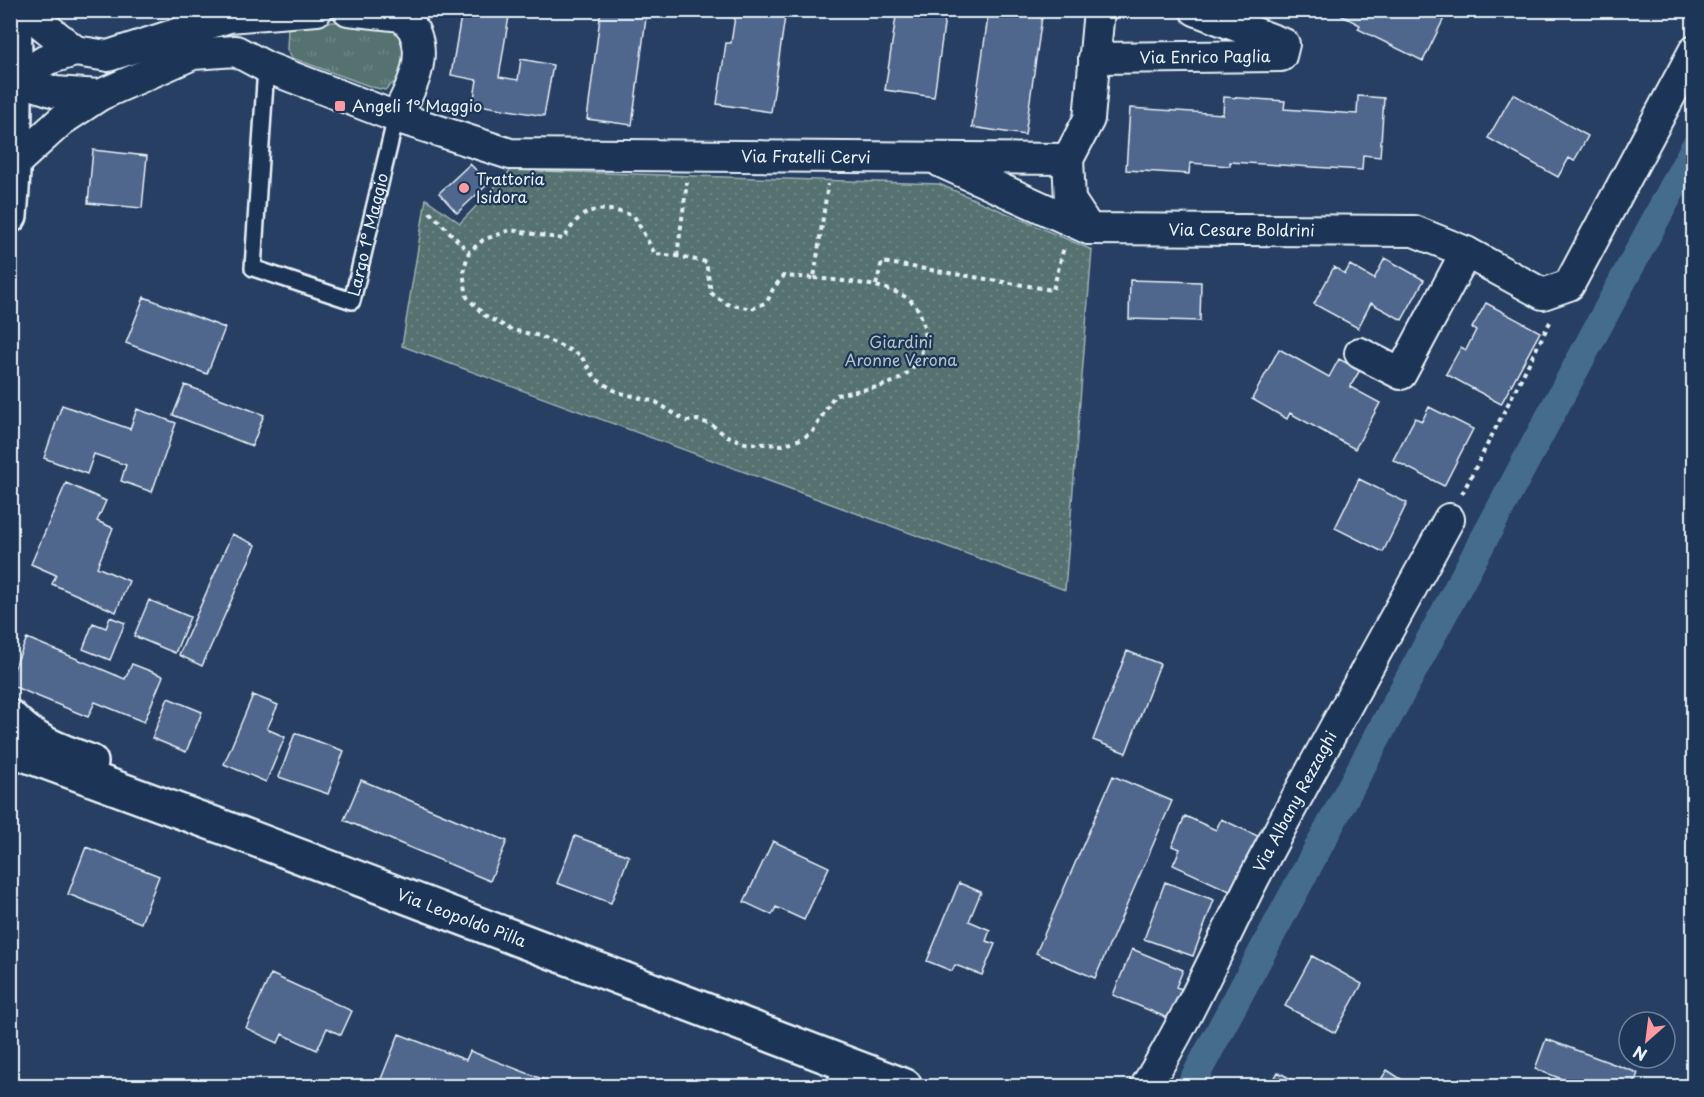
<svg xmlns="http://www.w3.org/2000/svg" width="1704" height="1097" font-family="'Playpen Sans',sans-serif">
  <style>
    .grass { fill: url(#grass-tufts); stroke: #9eb1b4; stroke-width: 1.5 }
    .park { fill: url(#park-dots); stroke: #9eb1b4; stroke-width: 1.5 }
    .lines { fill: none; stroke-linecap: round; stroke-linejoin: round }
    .canal { stroke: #446d8b; stroke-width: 28 }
    .building { fill: #50668d; stroke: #e8f1f8; stroke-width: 1.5 }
    .lane-casing { stroke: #e8f1f8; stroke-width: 20 }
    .street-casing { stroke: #e8f1f8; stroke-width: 34 }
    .secondary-casing { stroke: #e8f1f8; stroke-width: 38 }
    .primary-casing { stroke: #e8f1f8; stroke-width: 38 }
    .path { stroke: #e8f1f8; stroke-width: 4; stroke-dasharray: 4.5 4.5; stroke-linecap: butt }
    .lane { stroke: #1d3557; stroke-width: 15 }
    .street { stroke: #1d3557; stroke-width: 30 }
    .secondary { stroke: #1d3557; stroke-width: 33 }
    .primary { stroke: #1d3557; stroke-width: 33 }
    .poi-dot { fill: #ff9aa2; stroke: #1d3557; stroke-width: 2 }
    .labels { text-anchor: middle; stroke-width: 4.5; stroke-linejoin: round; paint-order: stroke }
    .street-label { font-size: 16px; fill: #e8f1f8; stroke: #1d3557 }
    .poi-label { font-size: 16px; fill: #e8f1f8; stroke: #1d3557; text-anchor: start }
    .park-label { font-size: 16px; fill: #b5c4c8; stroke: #1d3557 }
  </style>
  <defs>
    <pattern id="grass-tufts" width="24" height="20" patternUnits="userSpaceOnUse" patternTransform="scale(1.5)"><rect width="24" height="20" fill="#55716f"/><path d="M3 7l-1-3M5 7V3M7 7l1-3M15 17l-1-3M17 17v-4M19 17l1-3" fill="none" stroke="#6d8684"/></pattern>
    <pattern id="park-dots" width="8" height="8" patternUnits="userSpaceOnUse" patternTransform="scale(1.5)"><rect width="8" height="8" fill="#55716f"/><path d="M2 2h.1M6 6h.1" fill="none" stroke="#6d8684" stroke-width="1.8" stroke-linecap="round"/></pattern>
  </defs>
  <rect width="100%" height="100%" fill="#273f62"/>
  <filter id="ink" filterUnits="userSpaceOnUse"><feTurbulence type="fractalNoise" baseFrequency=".0167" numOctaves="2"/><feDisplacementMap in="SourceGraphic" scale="12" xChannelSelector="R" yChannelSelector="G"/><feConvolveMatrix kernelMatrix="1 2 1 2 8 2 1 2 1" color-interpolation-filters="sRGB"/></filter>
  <g filter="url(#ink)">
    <path class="grass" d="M 373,20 L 389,23 L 405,41 L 403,75 L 385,90 L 372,87 L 292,58 L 287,49 L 288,29 L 294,24 Z"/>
    <path class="park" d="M 511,170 L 939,184 L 1092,250 L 1065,590 L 402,346 L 426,199 L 460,223 Z"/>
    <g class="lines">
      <path class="canal" d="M 1190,1086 L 1694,148"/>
    </g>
    <path class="building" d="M 462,10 L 510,10 L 499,77 L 518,80 L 521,59 L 553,65 L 544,116 L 473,104 L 477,80 L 451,75 Z
      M 601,10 L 647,10 L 632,125 L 587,119 Z
      M 736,10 L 786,10 L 771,112 L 717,104 L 726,43 L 731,43 Z
      M 897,10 L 946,10 L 934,97 L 885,90 Z
      M 989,10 L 1043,10 L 1025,135 L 972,127 Z
      M 1331,10 L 1433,10 L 1445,16 L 1423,61 L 1358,29 L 1360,25 Z
      M 1513,94 L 1588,136 L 1574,161 L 1569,158 L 1558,177 L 1488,138 Z
      M 1358,96 L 1384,98 L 1380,157 L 1363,155 L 1362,170 L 1230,162 L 1230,166 L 1190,163 L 1189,174 L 1126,170 L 1130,108 L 1223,114 L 1224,97 L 1285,101 L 1284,109 L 1357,114 Z
      M 93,150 L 147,156 L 142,208 L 88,203 Z
      M 470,164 L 489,183 L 457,213 L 439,193 Z
      M 1385,258 L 1424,280 L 1402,320 L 1371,303 L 1358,328 L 1314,304 L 1334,267 L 1345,274 L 1350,265 L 1374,279 Z
      M 1130,280 L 1201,282 L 1200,321 L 1129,319 Z
      M 144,297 L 225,328 L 207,374 L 126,343 Z
      M 1486,303 L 1540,332 L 1501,404 L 1446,374 L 1461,347 L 1466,350 L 1476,330 L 1472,328 Z
      M 1279,349 L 1329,377 L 1339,359 L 1360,370 L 1350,387 L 1380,403 L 1355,449 L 1290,413 L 1287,419 L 1252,399 Z
      M 185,385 L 264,415 L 252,446 L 173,415 Z
      M 62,405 L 130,429 L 137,409 L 176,423 L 152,492 L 121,481 L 126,465 L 94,454 L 87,474 L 44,458 Z
      M 1429,407 L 1473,429 L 1444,486 L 1393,460 L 1415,418 L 1422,421 Z
      M 1359,479 L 1407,503 L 1383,552 L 1335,528 Z
      M 66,483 L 106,501 L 97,521 L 113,528 L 97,567 L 129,581 L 116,612 L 52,584 L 56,575 L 31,564 Z
      M 232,534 L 256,545 L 202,666 L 179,655 Z
      M 149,600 L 190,617 L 175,653 L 134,636 Z
      M 110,617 L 125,623 L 110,660 L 83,649 L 93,623 L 106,628 Z
      M 27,638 L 125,679 L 132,664 L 163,676 L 144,722 L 95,702 L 88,717 L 10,685 L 10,678 Z
      M 1127,651 L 1160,664 L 1126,753 L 1093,740 Z
      M 253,695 L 278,705 L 267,729 L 285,737 L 266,782 L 224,764 Z
      M 168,698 L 202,712 L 186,752 L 152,738 Z
      M 295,733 L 344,751 L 328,794 L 279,777 Z
      M 1113,776 L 1172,801 L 1095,978 L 1036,953 Z
      M 361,780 L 507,841 L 490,881 L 344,820 Z
      M 1185,816 L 1216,830 L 1221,819 L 1260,837 L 1234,893 L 1173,865 L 1180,849 L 1172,846 Z
      M 575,836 L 629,856 L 611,903 L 557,883 Z
      M 773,841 L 829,867 L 804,920 L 776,907 L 772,915 L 744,902 Z
      M 86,847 L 159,876 L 141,923 L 68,894 Z
      M 1165,882 L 1214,900 L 1193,956 L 1144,939 Z
      M 959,883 L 981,892 L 969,921 L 990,930 L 986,941 L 995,944 L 982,975 L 955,965 L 952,971 L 927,961 Z
      M 1132,949 L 1183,970 L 1176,987 L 1182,989 L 1170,1019 L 1113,995 Z
      M 1312,956 L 1362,984 L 1335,1033 L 1285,1006 Z
      M 271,974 L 352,1011 L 341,1035 L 327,1028 L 317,1050 L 282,1034 L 278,1043 L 246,1028 Z
      M 399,1034 L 466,1060 L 470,1051 L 550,1082 L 549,1086 L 386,1086 L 379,1084 Z
      M 1546,1039 L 1638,1073 L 1633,1086 L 1581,1086 L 1535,1069 Z
      M 1387,1070 L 1404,1081 L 1401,1086 L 1377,1086 Z
      M 1278,1072 L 1304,1086 L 1270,1086 Z"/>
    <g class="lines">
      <defs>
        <g id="lane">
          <path id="s1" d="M 266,67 L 253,268 L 352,301 L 396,117"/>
          <path d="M 835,1086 L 842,1062"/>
        </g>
        <g id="street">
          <path d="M 24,10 L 75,51"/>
          <path d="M 348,10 L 402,16 C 406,21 412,26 414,31 C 428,60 409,92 396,117"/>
          <path id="s2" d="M 1094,58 L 1281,56 L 1284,44 L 1195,10"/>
          <path d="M 16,79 L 48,59 L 75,51 L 108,56 L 229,17 L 317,10"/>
          <path d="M 16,79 L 55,92 L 100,95"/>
          <path d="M 1068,159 L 1070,200 L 1089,229"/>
          <path id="s3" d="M 941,162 L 1089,229 L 1414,231 L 1466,252 L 1543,294 L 1569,285 L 1694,51"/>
          <path id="s4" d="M 15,163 L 62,120 L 100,95 L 193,54 L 236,51 L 266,67 L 396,117 L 510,154 L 1068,159 L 1089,119 L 1099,10"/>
          <path d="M 1360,353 L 1401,374 L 1466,252"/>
          <path id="s5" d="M 1146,1086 C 1187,1021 1218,949 1253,880 C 1316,759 1384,639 1449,519"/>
        </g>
        <path id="secondary" d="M 10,216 C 16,147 16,79 14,10
          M 10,717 C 35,743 59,750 91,762"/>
        <g id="primary">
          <path id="s6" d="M 10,749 L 228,829 L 905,1086"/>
        </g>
      </defs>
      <use href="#lane" class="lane-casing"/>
      <use href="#street" class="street-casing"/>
      <use href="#secondary" class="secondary-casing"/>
      <use href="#primary" class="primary-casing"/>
      <path class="path" d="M 430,212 L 469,252
        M 677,256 L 687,182
        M 814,278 C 840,281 892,283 912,302 C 921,310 926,328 924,340 C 923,356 914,369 901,378 C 881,390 856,389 834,396 L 812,433 L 798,440 L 782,445 L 745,443 L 725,435 L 712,425 L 698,420 L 686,421 L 656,402 L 617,392 L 596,379 L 580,355 L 540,336 L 512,330 L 484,315 L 467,297 L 463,272 L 469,252 L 483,240 L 510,230 L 563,239 C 568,233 572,225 578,219 C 594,204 616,210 634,216 L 655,254 L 677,256 L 706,262 L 711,293 L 727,304 L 752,309 L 767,302 L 773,289 L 783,276 L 814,278 L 828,184
        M 876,285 L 882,262 L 1053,290 L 1064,247
        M 1462,494 L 1550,322"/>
      <use href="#lane" class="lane"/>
      <use href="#street" class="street"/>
      <use href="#secondary" class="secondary"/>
      <use href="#primary" class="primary"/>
    </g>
  </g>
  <g class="poi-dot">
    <rect x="334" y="100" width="12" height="12" rx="3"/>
    <circle cx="464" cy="188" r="6"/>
  </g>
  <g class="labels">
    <g class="street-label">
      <text dy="6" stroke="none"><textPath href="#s2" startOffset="111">Via Enrico Paglia</textPath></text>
      <text dy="6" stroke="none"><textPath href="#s4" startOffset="843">Via Fratelli Cervi</textPath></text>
      <text dy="6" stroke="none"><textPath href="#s3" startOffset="315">Via Cesare Boldrini</textPath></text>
      <text dy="6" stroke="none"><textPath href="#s1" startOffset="374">Largo 1° Maggio</textPath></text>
      <text dy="6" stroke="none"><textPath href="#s5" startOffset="321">Via Albany Rezzaghi</textPath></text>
      <text dy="6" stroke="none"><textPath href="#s6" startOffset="482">Via Leopoldo Pilla</textPath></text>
    </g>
    <g class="poi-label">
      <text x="352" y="112">Angeli 1° Maggio</text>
      <text x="476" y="185">Trattoria<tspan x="476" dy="18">Isidora</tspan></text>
    </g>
    <g class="park-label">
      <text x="901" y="348">Giardini<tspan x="901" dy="18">Aronne Verona</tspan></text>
    </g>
  </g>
  <rect width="1704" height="1097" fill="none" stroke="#1d3557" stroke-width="36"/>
  <rect x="18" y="18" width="1668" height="1061" fill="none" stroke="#e8f1f8" stroke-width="2" filter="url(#ink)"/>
  <g transform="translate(1647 1040) rotate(208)"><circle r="28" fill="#1d3557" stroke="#6e8097" stroke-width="1.5"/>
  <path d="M0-4.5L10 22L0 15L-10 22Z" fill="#ff9aa2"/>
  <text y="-9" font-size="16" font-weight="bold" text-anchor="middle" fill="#e8f1f8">N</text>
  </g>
</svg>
